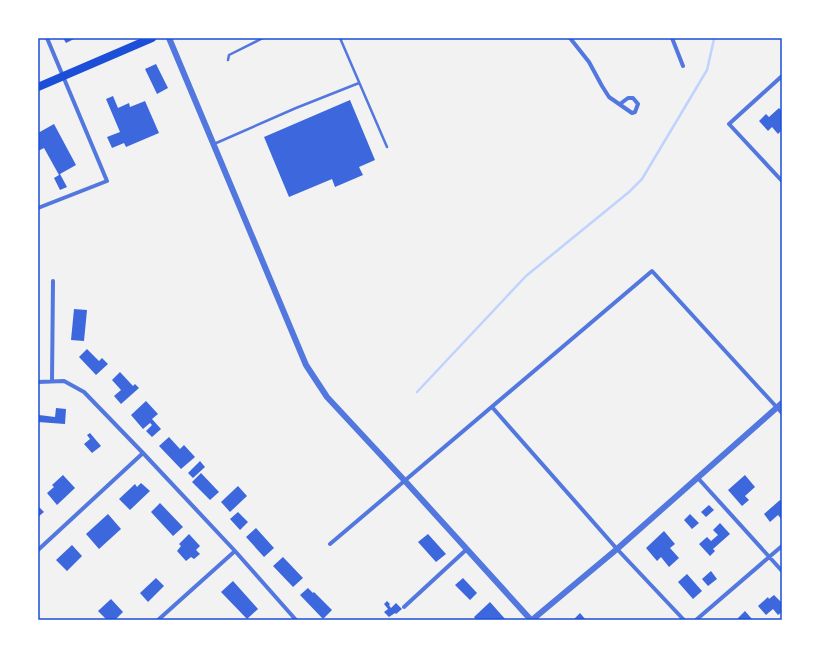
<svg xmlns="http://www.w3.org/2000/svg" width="820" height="658" font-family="'Work Sans',sans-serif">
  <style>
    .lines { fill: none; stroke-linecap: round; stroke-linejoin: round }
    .stream { stroke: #bfd3fe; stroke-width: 2.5 }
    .building { fill: #3d67dc }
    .service { stroke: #5277de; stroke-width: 2.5 }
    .minor { stroke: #5277de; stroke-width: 4 }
    .tertiary { stroke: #5277de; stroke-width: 6 }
    .primary { stroke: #1d4ed8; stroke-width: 8 }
    .neatline { fill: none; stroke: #1d4ed8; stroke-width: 1.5 }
  </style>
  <rect width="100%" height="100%" fill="#f2f2f2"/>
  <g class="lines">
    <path class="stream" d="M 417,392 L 526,276 L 629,192 L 642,179 L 707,70 L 714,39 L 715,38"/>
  </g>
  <path class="building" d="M 63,38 L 76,38 L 66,43 Z
    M 156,64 L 168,88 L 157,94 L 145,69 Z
    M 113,96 L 118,108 L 129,103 L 130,107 L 145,101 L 159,133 L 126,147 L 124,143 L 112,148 L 107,137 L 120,132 L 106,99 Z
    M 350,100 L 375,160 L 359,167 L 363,175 L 335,187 L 332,179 L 289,197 L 264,137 Z
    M 779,108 L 782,111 L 782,130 L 778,134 L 772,127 L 768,131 L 759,121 L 766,114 L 769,117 Z
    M 54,124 L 76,165 L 60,174 L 67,187 L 60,190 L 54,178 L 59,175 L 44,148 L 38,151 L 38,133 Z
    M 74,309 L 87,310 L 84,341 L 71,340 Z
    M 87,349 L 99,361 L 102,358 L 108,364 L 96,375 L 79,357 Z
    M 120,372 L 133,386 L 135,384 L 139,388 L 121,404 L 114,396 L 121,390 L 112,380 Z
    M 146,401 L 158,414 L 152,419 L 161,429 L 152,437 L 146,431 L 152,425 L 150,423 L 143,429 L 131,415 Z
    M 56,408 L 66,409 L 65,424 L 38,422 L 39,415 L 55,417 Z
    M 90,433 L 101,446 L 92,453 L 84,444 L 90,439 L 87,435 Z
    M 169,437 L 180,449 L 184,445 L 195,457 L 181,469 L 159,446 Z
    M 200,461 L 205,467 L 193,478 L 188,473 Z
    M 201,473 L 219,492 L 210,500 L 192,482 Z
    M 63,475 L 75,488 L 57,505 L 47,493 L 54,487 L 52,485 Z
    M 745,475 L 755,487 L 745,496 L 749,500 L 742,506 L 728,490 Z
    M 141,483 L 150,491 L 130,510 L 119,499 L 135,484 L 137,487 Z
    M 238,486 L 247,496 L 230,512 L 221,502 Z
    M 780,500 L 782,502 L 782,520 L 778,515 L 770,522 L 764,514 Z
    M 160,503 L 183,527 L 173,536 L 151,512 Z
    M 709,505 L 714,510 L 706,517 L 701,512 Z
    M 38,506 L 44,512 L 38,517 Z
    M 238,512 L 248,522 L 240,530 L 230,519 Z
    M 108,514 L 121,529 L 99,549 L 86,534 Z
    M 690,514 L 699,523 L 692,529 L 684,520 Z
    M 720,523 L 730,534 L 713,549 L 715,551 L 710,556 L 699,544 L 707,537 L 711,541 L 718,535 L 713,530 Z
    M 256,528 L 274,548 L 264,557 L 246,537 Z
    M 664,531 L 675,544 L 670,548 L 679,558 L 669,567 L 661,557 L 657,561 L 646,548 Z
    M 189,534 L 200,546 L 196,550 L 200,554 L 194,559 L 191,557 L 186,561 L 177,551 L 181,546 L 179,544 Z
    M 428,534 L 446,554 L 436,562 L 418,542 Z
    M 72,545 L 82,556 L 67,571 L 56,560 Z
    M 283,557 L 303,578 L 293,587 L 273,566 Z
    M 711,571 L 717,579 L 708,586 L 702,579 Z
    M 687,574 L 702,591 L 693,599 L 678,582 Z
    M 156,578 L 164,586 L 148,602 L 140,593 Z
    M 463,578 L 477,593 L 470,600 L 455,585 Z
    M 233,581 L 258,609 L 247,619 L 221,592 Z
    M 308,588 L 313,593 L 314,592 L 332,610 L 323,619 L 300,595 Z
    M 774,595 L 782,603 L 782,612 L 778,615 L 773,609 L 766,615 L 758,606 L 768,597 L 769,599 Z
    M 111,599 L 123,612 L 115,620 L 107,620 L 98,611 Z
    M 387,601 L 390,604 L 389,605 L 391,608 L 396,603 L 402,609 L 396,614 L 395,613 L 389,617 L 384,612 L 388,609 L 384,604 Z
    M 490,602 L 506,620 L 487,620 L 486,619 L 484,620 L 476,620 L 474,617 Z
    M 745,611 L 752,619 L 751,620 L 736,620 Z
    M 580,613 L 586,620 L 573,620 Z"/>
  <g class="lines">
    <path class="service" d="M 340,38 L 387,147
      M 228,60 L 229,55 L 263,38
      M 214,144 L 296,108 L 359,83"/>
    <path class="minor" d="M 570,38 L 589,62 L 602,86 L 609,97 L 632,113 L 635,112 L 638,104 L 633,98 L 628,98 L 620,104
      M 672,38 L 683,66
      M 782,76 L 729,124 L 782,181
      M 38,208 L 107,181 L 47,38
      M 52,381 L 53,281
      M 38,382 L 64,381 L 84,392 L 143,453 L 235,551 L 296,620
      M 492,407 L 617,549 L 684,620
      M 697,477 L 782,571
      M 330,544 L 652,271 L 782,413
      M 38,550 L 143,453
      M 404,607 L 467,549
      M 158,620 L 235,551
      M 696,620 L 782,546"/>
    <path class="tertiary" d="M 169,38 L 306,365 L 327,397 L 405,481 L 531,620
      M 532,620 L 617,549 L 782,403"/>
    <path class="primary" d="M 38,87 L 152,38"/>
  </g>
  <rect width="820" height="658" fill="none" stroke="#ffffff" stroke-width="78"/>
  <rect x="39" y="39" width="742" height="580" class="neatline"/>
</svg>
